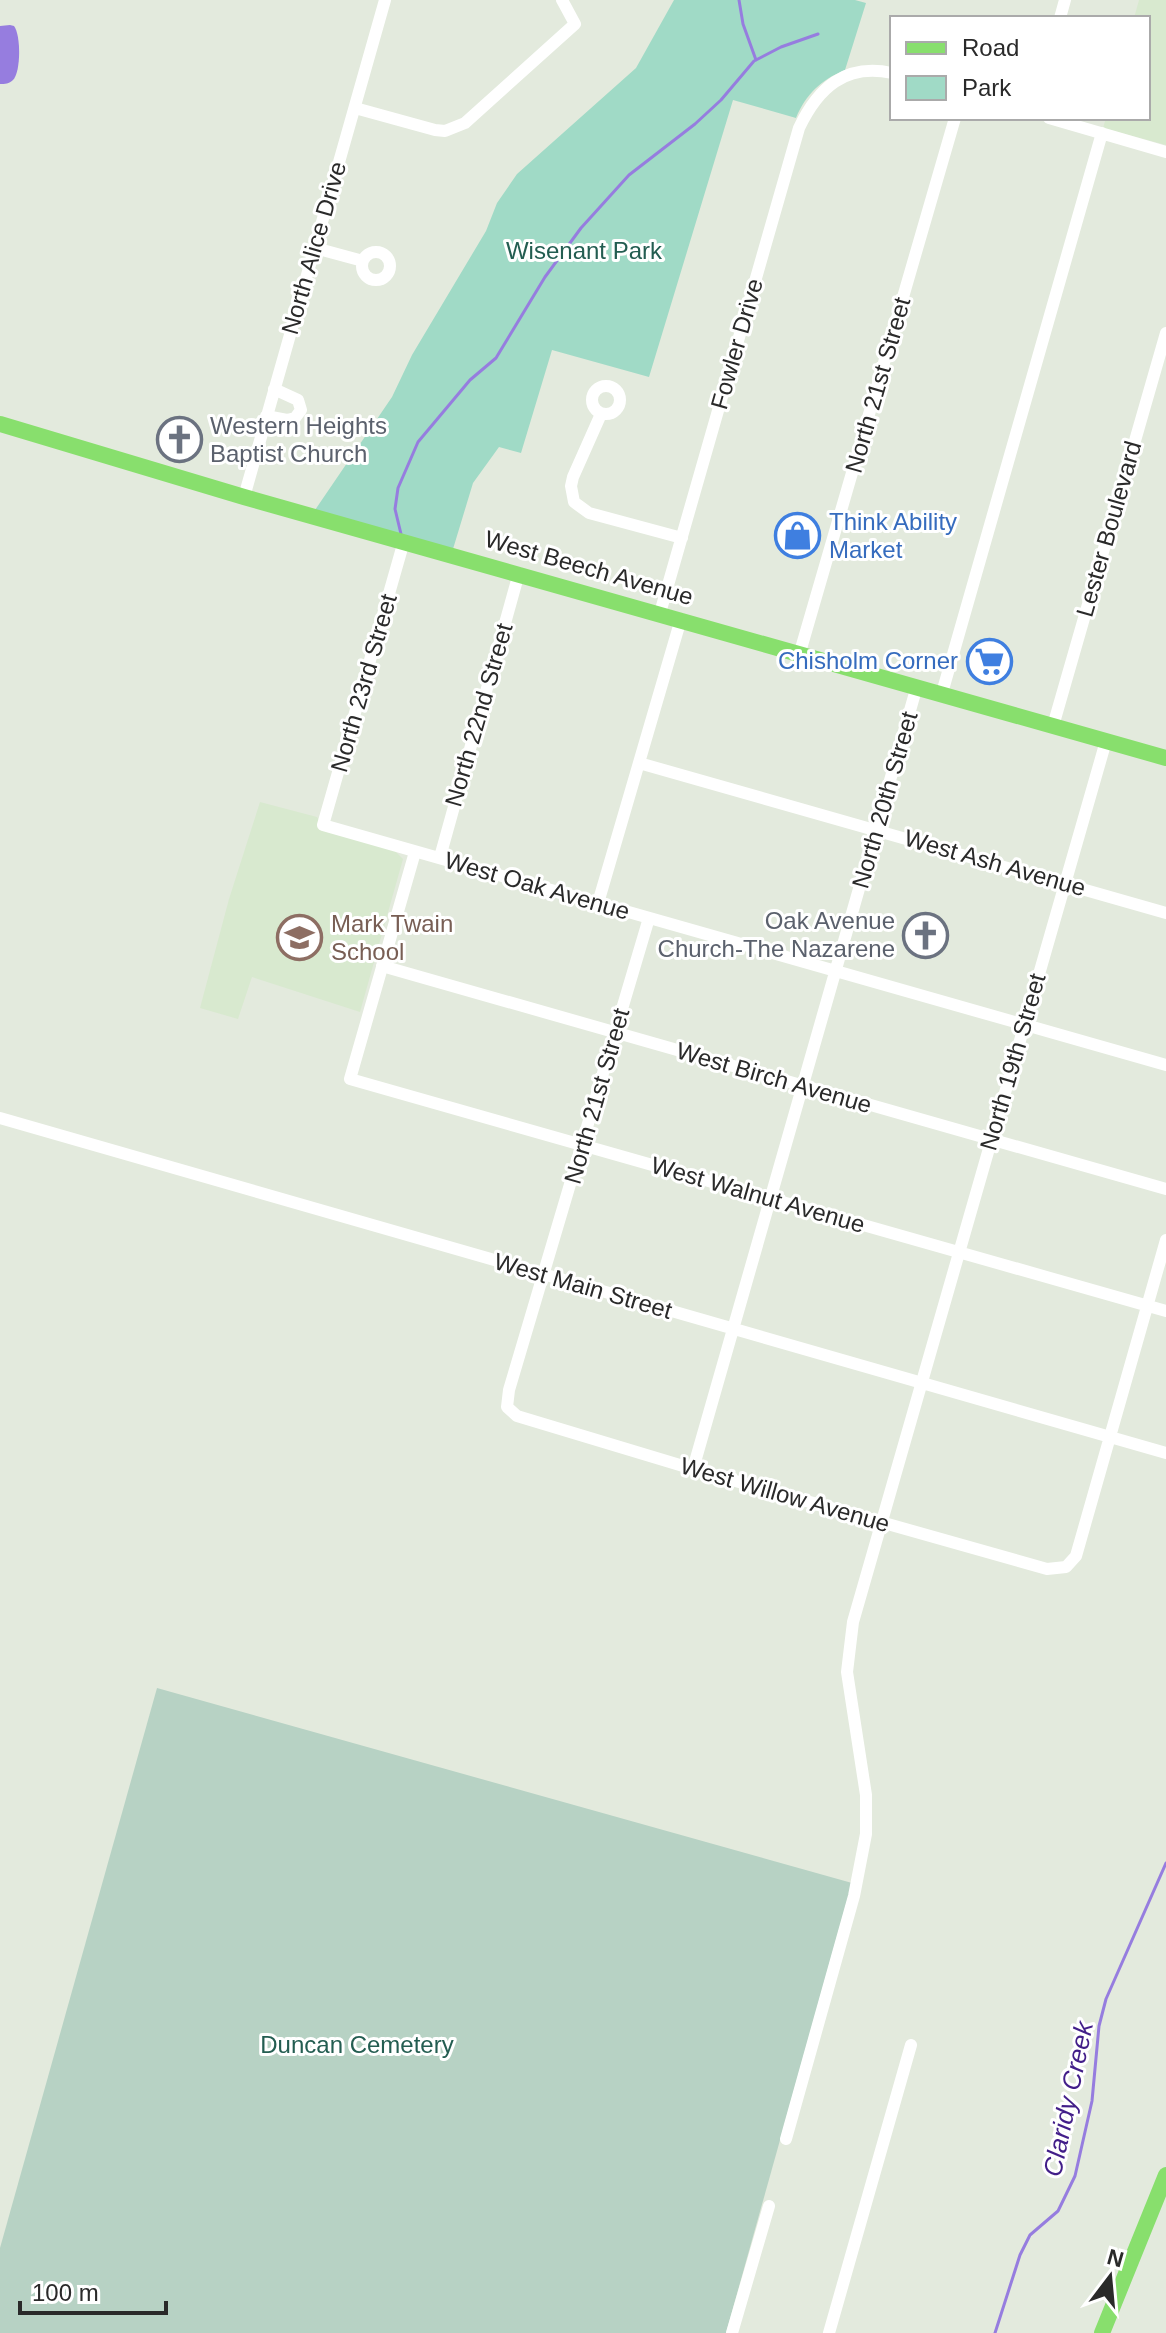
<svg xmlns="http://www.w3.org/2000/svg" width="1166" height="2333" font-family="Helvetica,sans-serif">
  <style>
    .education { fill: #d8e9cf }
    .green { fill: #a0dac6 }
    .cemetery { fill: #b7d2c4 }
    .water { fill: #967ddf }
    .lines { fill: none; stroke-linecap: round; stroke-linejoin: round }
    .stream { stroke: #967ddf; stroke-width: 3 }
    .minor { stroke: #fff; stroke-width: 12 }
    .major { stroke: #88df6d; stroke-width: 16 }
    .labels { text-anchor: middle; stroke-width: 6; stroke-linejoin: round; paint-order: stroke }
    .street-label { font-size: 24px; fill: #2a2a2a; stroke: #fff }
    .park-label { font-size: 24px; fill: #235d51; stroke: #fff }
    .worship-label { font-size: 24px; fill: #5b616d; stroke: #fff; text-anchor: start }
    .shop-label { font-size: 24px; fill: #366cbe; stroke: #fff; text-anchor: start }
    .education-label { font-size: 24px; fill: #785e54; stroke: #fff; text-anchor: start }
    .water-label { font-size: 26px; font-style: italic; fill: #421e89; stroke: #fff }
  </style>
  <rect width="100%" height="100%" fill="#e3eadd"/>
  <path class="education" d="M 1139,0 L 1166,0 L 1166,145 L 1103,128 L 1106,118 L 1148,118 L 1148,18 L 1134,18 Z
    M 260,802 L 317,817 L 325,831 L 394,850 L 403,859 L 360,1012 L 252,977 L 238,1019 L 200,1008 L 229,899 Z"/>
  <path class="green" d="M 674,0 L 855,0 L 866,3 L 845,70 C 821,80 806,94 796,118 L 733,100 L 649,377 L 552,350 L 521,453 L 499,447 L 473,483 L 453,549 L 315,510 L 392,397 L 412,355 L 486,231 L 497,203 L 517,174 L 636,68 Z"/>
  <path class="cemetery" d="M 157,1688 L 852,1883 L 726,2333 L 0,2333 L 0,2248 Z"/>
  <path class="water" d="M 10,25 L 14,26 C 21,35 21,72 13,80 C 9,84 5,84 0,84 L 0,26 Z"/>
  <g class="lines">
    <path class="stream" d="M 739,0 L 743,24 L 756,60
      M 401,534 L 395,509 L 398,488 L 418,442 L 470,380 L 496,358 L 545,277 L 581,228 L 629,175 L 695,124 L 721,100 L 754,61 L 781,47 L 818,34
      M 995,2333 L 1020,2255 L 1030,2235 L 1058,2211 L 1075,2176 L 1092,2101 L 1099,2026 L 1106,1999 L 1166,1863"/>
    <path class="minor" d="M 1060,18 L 1065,0
      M 355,108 L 435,130 L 445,131 L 465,123 L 575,24 L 562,0
      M 1049,118 L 1166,152
      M 315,248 L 363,261
      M362 266a14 14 0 1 1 28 0a14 14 0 1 1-28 0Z
      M592 400a14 14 0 1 1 28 0a14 14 0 1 1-28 0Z
      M 601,414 L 573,477 L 571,486 L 574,502 L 589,513 L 682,538
      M 266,416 L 287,420 L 295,418 L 301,410 L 298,400 L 274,389
      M 244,497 L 385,0
      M 404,541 L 323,825 L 1166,1065
      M 660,613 L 799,128 C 818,88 845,63 892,73
      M 800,652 L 955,118
      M 942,693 L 1102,133
      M 1053,726 L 1166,333
      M 639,763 L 1166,913
      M 415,852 L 350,1079 L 1166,1311
      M 440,857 L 519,573
      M 598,903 L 681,619
      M 649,918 L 509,1390 L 507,1407 L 517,1416 L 693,1469 L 1047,1569 L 1066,1567 L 1076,1556 L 1166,1240
      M 382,966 L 1166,1189
      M 0,1118 L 1166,1453
      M 693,1469 L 917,686
      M 786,2139 L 854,1896 L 866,1834 L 866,1795 L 847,1672 L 853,1622 L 1106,741
      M 732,2333 L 769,2206
      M 829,2333 L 911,2045"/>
    <path class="major" d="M 0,424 L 244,497 L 1166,758
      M 1102,2333 L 1166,2175"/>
  </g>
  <defs>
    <symbol id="church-ring" viewBox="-11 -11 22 22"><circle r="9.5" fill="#fff" stroke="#6b7280" stroke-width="1.5"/><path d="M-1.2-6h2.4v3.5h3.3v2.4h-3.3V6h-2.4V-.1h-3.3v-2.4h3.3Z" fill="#6b7280"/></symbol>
    <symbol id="shop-ring" viewBox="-11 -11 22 22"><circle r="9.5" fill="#fff" stroke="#3f7fe0" stroke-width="1.5"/><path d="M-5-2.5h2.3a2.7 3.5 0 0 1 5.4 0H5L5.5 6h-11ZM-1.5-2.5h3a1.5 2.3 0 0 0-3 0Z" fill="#3f7fe0"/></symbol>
    <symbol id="supermarket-ring" viewBox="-11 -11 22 22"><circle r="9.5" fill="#fff" stroke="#3f7fe0" stroke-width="1.5"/><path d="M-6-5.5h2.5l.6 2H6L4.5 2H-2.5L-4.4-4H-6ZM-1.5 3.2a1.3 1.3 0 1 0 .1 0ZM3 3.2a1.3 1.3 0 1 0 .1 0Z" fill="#3f7fe0"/></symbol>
    <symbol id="school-ring" viewBox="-11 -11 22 22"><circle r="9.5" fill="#fff" stroke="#8d6e63" stroke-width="1.5"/><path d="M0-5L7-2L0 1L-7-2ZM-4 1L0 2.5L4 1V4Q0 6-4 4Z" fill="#8d6e63"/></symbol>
  </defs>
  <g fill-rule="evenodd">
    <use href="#church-ring" x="154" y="414" width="51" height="51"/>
    <use href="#shop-ring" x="772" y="510" width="51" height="51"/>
    <use href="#supermarket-ring" x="964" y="636" width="51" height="51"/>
    <use href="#church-ring" x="900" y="910" width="51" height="51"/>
    <use href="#school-ring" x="274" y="912" width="51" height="51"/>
  </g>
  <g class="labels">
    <g class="street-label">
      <text transform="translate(314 248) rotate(-74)" y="8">North Alice Drive</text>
      <text transform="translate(737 344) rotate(-74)" y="8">Fowler Drive</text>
      <text transform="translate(878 385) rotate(-74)" y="8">North 21st Street</text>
      <text transform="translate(1109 529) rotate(-74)" y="8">Lester Boulevard</text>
      <text transform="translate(589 568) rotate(16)" y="8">West Beech Avenue</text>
      <text transform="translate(364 683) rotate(-74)" y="8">North 23rd Street</text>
      <text transform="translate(479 715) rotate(-74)" y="8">North 22nd Street</text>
      <text transform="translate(885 800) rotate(-74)" y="8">North 20th Street</text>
      <text transform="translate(995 863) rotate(16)" y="8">West Ash Avenue</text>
      <text transform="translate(537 886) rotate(16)" y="8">West Oak Avenue</text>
      <text transform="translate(1013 1062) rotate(-74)" y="8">North 19th Street</text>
      <text transform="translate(774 1078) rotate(16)" y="8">West Birch Avenue</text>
      <text transform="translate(597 1096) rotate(-74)" y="8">North 21st Street</text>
      <text transform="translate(758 1195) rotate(16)" y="8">West Walnut Avenue</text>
      <text transform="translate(583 1286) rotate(16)" y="8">West Main Street</text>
      <text transform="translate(785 1495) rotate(16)" y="8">West Willow Avenue</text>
    </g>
    <g class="park-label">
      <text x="584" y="259">Wisenant Park</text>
      <text x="357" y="2053">Duncan Cemetery</text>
    </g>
    <g class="worship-label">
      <text x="210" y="434">Western Heights<tspan x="210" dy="28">Baptist Church</tspan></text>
      <text x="895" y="929" text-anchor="end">Oak Avenue<tspan x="895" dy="28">Church-The Nazarene</tspan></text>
    </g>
    <g class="shop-label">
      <text x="829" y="530">Think Ability<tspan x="829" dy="28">Market</tspan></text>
      <text x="958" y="669" text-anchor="end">Chisholm Corner</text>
    </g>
    <g class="education-label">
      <text x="331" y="932">Mark Twain<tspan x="331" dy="28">School</tspan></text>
    </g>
    <g class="water-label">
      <text transform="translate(1068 2099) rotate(-78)" y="9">Claridy Creek</text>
    </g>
  </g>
  <rect x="890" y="16" width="260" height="104" fill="#ffffff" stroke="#aaaaaa" stroke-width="2"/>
  <rect x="906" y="42" width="40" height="12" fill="#88df6d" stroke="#aaaaaa" stroke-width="2"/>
  <text x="962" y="56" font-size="24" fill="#2a2a2a">Road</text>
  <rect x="906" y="76" width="40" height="24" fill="#a0dac6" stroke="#aaaaaa" stroke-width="2"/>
  <text x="962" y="96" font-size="24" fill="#2a2a2a">Park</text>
  <g transform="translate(1110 2277) rotate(16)" stroke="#ffffff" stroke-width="6" paint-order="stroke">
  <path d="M0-6L14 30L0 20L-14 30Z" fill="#2a2a2a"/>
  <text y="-12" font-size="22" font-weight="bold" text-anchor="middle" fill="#2a2a2a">N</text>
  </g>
  <path d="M20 2301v12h146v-12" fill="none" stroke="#2a2a2a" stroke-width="4"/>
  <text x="32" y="2301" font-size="24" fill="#2a2a2a" stroke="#ffffff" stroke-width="6" paint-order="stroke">100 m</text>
</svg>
